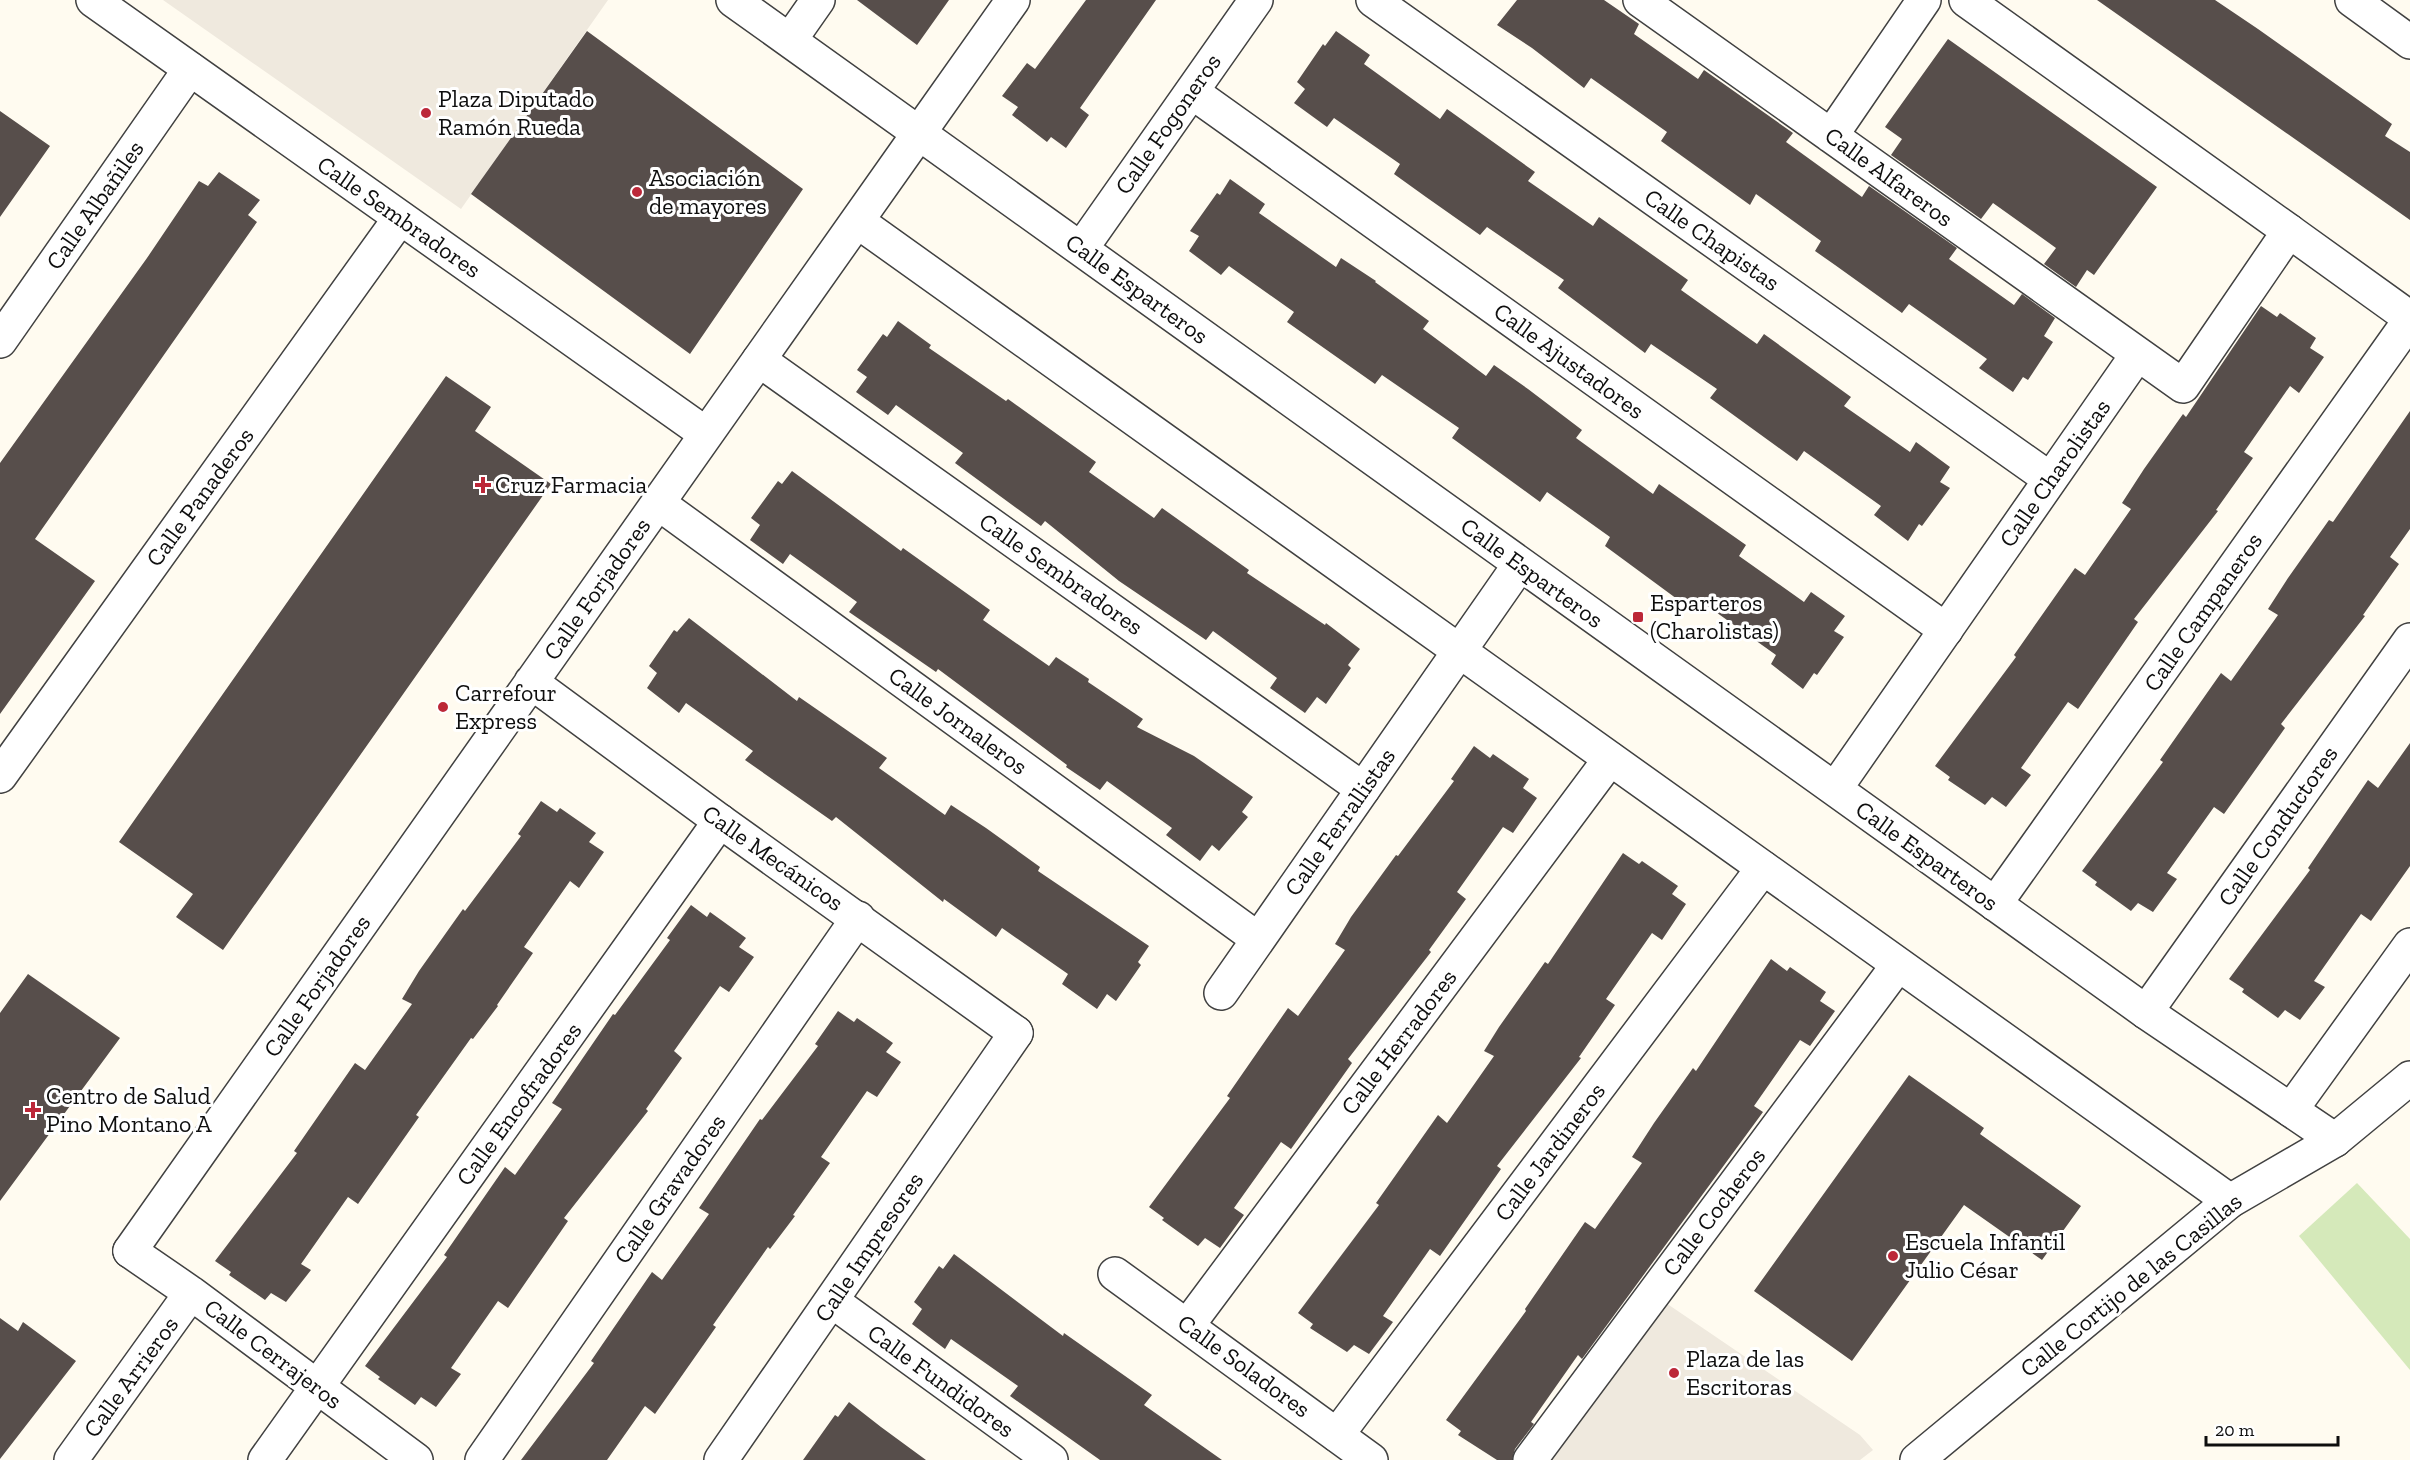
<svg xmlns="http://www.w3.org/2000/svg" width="2410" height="1460" font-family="'Zilla Slab',serif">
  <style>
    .green { fill: #d5e9ba }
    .plaza { fill: #efe9de }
    .building { fill: #574e4b }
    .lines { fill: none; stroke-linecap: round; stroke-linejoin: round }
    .pedestrian-casing { stroke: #414141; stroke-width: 36 }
    .minor-casing { stroke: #414141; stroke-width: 36 }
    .tertiary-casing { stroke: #414141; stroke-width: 36 }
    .pedestrian { stroke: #fff; stroke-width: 33 }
    .minor { stroke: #fff; stroke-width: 33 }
    .tertiary { stroke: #fff; stroke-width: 33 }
    .poi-dot { fill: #bc2839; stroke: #fff; stroke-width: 2 }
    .labels { text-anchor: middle; stroke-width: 6; stroke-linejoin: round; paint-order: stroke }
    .poi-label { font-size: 24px; fill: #0e0e0e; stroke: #fff; text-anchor: start }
    .street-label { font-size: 24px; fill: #0e0e0e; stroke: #fff }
  </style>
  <rect width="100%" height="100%" fill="#fffbf0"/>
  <path class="green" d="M 2357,1183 L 2410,1239 L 2410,1370 L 2299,1236 Z"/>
  <path class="plaza" d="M 163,0 L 608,0 L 461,209 Z
    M 1641,1286 L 1860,1435 L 1873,1450 L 1860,1460 L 1518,1460 Z"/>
  <path class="building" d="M 857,0 L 949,0 L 917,45 Z
    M 1086,0 L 1156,0 L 1080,108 L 1089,115 L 1066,148 L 1051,137 L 1047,142 L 1012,115 L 1018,107 L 1002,96 L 1027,63 L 1035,69 Z
    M 1517,0 L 1604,0 L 1639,24 L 1634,34 L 1698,79 L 1704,70 L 1793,133 L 1786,142 L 1862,197 L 1869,186 L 1957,248 L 1949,259 L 2014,305 L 2022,294 L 2055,318 L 2044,336 L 2053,342 L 2028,380 L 2023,377 L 2013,392 L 1979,368 L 1987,359 L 1909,304 L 1902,313 L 1835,265 L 1815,251 L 1821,241 L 1756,194 L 1750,205 L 1661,141 L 1667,132 L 1591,78 L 1584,88 L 1532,48 L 1497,25 Z
    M 2097,0 L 2215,0 L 2258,29 L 2392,124 L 2385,136 L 2410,152 L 2410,220 Z
    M 587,31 L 803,189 L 690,354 L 471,194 Z
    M 1336,31 L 1370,55 L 1364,64 L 1440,119 L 1447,109 L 1535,172 L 1528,181 L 1593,226 L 1599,217 L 1688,280 L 1681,290 L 1757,344 L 1764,334 L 1851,397 L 1844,406 L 1910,452 L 1916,442 L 1950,467 L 1940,482 L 1950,488 L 1922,526 L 1919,524 L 1908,541 L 1874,515 L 1881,506 L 1804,451 L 1797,461 L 1710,398 L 1717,389 L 1651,344 L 1645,353 L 1558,288 L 1564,280 L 1487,227 L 1480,235 L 1426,197 L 1394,174 L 1400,164 L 1334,118 L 1327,127 L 1294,103 L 1305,89 L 1297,82 L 1323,44 L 1325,46 Z
    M 1948,39 L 2157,187 L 2094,275 L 2087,270 L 2076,287 L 2044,264 L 2056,248 L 1993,203 L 1981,219 L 1891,155 L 1902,139 L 1885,127 Z
    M 0,111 L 50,146 L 0,217 Z
    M 219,172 L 260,200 L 248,215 L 257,222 L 35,539 L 95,581 L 0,714 L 0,463 L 147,258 L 199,181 L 208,186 Z
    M 1230,179 L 1265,204 L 1259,213 L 1336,267 L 1341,258 L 1376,281 L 1375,282 L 1429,321 L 1423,329 L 1486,376 L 1494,365 L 1528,389 L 1582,430 L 1576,438 L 1653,494 L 1659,484 L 1746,545 L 1739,556 L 1804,602 L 1811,592 L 1845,616 L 1834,631 L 1844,637 L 1817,675 L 1814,673 L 1803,689 L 1771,664 L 1776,655 L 1699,600 L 1692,610 L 1605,546 L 1610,537 L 1547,492 L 1540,502 L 1452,438 L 1459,428 L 1382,375 L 1375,384 L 1287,322 L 1294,312 L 1229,266 L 1221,275 L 1189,251 L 1199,236 L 1190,231 L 1217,193 L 1220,195 Z
    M 2261,306 L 2277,317 L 2280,313 L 2316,338 L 2310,348 L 2324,357 L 2299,393 L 2290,386 L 2244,452 L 2253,458 L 2216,510 L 2218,511 L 2134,619 L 2138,622 L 2078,709 L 2068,702 L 2021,768 L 2031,775 L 2006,807 L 1992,797 L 1985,805 L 1948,780 L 1950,777 L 1935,766 L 2016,657 L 2014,655 L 2075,568 L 2085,575 L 2131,509 L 2122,503 L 2144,469 L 2183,414 L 2186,417 Z
    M 898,321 L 931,345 L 929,348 L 1006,401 L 1008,399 L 1096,462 L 1089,472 L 1154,518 L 1162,508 L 1249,570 L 1247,573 L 1325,625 L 1326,623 L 1360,649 L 1348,665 L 1351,668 L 1326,704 L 1317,697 L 1305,713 L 1270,688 L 1277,678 L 1213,631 L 1206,640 L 1119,581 L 1045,521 L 1041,526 L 955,463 L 963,453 L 896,405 L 888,415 L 856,392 L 867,377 L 857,370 L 883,334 L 887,337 Z
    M 446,376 L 491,407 L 475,431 L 551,484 L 223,950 L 176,917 L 193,894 L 119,842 Z
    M 2410,411 L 2410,529 L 2390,557 L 2399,564 L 2363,615 L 2365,616 L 2281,724 L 2285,728 L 2224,814 L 2214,807 L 2167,873 L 2177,879 L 2153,912 L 2138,903 L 2131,911 L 2095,885 L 2097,882 L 2082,871 L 2163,762 L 2160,760 L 2221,673 L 2231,681 L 2278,615 L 2268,609 L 2288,578 L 2329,520 L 2333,522 Z
    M 792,471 L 901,551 L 903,548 L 990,610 L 983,620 L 1049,666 L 1056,657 L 1089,679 L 1088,682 L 1143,719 L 1137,727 L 1194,756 L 1253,797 L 1242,812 L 1248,817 L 1219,851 L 1212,845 L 1200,861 L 1166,835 L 1172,828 L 1107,781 L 1100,790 L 1066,767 L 1067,765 L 938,669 L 936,672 L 849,612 L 857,602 L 790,554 L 783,564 L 750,540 L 760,525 L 751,518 L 778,481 L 782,484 Z
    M 689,618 L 797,701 L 799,697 L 887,758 L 879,768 L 945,815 L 951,805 L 986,828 L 1040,867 L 1038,871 L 1149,946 L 1138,962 L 1141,965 L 1116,1001 L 1107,994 L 1097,1009 L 1062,984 L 1068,974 L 1002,928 L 996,937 L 944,899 L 943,902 L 836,817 L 832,821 L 745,760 L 753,751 L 686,703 L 679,713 L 647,688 L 657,673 L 649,666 L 674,630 L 677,632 Z
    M 2410,743 L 2410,866 L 2371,921 L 2361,914 L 2314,981 L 2325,987 L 2300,1020 L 2285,1010 L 2278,1018 L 2242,992 L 2244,989 L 2229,979 L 2310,870 L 2308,868 L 2368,780 L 2378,788 Z
    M 1474,746 L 1490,758 L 1493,754 L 1529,779 L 1523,788 L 1537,798 L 1513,833 L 1503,827 L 1457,892 L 1466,899 L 1429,950 L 1431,952 L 1348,1059 L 1352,1063 L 1291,1149 L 1281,1142 L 1234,1208 L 1244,1215 L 1220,1248 L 1205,1238 L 1198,1246 L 1162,1220 L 1164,1218 L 1149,1207 L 1230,1098 L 1227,1096 L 1288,1008 L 1298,1016 L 1345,950 L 1335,944 L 1351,917 L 1396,855 L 1398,856 L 1454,781 L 1451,779 Z
    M 541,801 L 557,812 L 560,808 L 596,833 L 589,842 L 604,852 L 579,888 L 570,881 L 524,947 L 533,953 L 497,1005 L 498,1006 L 473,1039 L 471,1038 L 416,1115 L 419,1117 L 358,1204 L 348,1197 L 301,1264 L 311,1270 L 286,1302 L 271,1293 L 265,1300 L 229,1275 L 231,1272 L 215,1261 L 297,1153 L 294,1151 L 355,1063 L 365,1070 L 412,1004 L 402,999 L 419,971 L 463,909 L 465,911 L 521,836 L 518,834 Z
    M 1623,853 L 1639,864 L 1642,861 L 1678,886 L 1672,894 L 1686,904 L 1662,940 L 1652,933 L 1606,999 L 1615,1005 L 1579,1057 L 1581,1058 L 1497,1166 L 1501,1169 L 1440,1256 L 1430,1249 L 1383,1316 L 1393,1322 L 1369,1354 L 1354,1345 L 1347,1352 L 1310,1328 L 1313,1324 L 1298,1313 L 1379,1205 L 1376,1203 L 1438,1115 L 1447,1123 L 1494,1056 L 1484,1051 L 1499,1027 L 1545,962 L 1548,964 Z
    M 691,905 L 707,917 L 710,912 L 746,938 L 739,947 L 754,957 L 729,992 L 720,986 L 674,1051 L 682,1058 L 646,1109 L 648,1111 L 564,1218 L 568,1221 L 508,1308 L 498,1301 L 451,1368 L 461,1374 L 436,1407 L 421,1397 L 415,1405 L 378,1379 L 380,1377 L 365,1366 L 447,1257 L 444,1255 L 505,1167 L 515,1175 L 562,1109 L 552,1103 L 613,1014 L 615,1015 L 670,940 L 667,938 Z
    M 1771,959 L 1787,971 L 1790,967 L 1826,992 L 1820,1001 L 1835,1011 L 1810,1046 L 1800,1040 L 1754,1106 L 1763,1112 L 1582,1359 L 1578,1355 L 1531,1422 L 1534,1424 L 1515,1449 L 1512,1460 L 1497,1460 L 1458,1435 L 1461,1431 L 1446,1420 L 1526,1311 L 1525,1309 L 1585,1222 L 1595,1229 L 1642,1163 L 1632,1157 L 1654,1123 L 1693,1068 L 1696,1071 Z
    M 28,974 L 120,1038 L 0,1201 L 0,1013 Z
    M 838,1011 L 854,1022 L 857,1018 L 893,1043 L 886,1052 L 901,1062 L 877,1097 L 867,1091 L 821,1157 L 830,1163 L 793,1215 L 795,1216 L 770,1249 L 768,1247 L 713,1325 L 716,1327 L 655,1414 L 645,1406 L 607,1460 L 521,1460 L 594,1363 L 591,1361 L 652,1272 L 662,1280 L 709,1214 L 699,1208 L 760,1119 L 762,1120 L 818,1046 L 815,1044 Z
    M 1909,1075 L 1984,1128 L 1980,1134 L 2081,1206 L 2042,1260 L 1964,1205 L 1852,1361 L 1754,1291 Z
    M 954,1254 L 1063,1336 L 1064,1333 L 1152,1395 L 1144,1405 L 1222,1460 L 1100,1460 L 1010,1396 L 1018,1386 L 951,1339 L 945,1349 L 912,1324 L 922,1309 L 914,1302 L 939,1266 L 943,1269 Z
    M 0,1318 L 18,1331 L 23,1322 L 76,1361 L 0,1459 Z
    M 849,1402 L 881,1427 L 926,1460 L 803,1460 L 835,1415 L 838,1417 Z"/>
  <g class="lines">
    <defs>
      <path id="pedestrian" d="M 1373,0 L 2050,479
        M 1640,0 L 2183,386 L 2289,231 L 1966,0
        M 2352,0 L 2410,42
        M 790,40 L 818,0
        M 1192,92 L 1946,630
        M 919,133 L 1013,0
        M 1831,136 L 1924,0
        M 0,341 L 190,69
        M 759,360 L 1363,789
        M 658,503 L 1258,939
        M 0,776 L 400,218
        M 1995,904 L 2410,320
        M 2146,1012 L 2410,640
        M 2291,1110 L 2410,945
        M 130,1251 L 191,1293 L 416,1460
        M 832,1301 L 1051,1460
        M 1188,1325 L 1610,759
        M 1337,1435 L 1763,868
        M 71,1460 L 191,1293
        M 265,1460 L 720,821
        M 482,1460 L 858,918
        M 721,1460 L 1016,1033
        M 1530,1460 L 1898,965"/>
      <path id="minor" d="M 93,0 L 706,434
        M 733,0 L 2146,1012 L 2335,1140
        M 857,221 L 2230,1201
        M 2289,231 L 2410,318
        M 1081,249 L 1256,0
        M 531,682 L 720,821 L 1016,1033
        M 1835,789 L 2137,355
        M 1221,993 L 1520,564
        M 130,1251 L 919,133
        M 1115,1274 L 1371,1460"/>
      <path id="tertiary" d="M 1917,1460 L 2230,1201 L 2335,1140 L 2410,1078"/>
    </defs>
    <use href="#pedestrian" class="pedestrian-casing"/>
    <use href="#minor" class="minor-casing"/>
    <use href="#tertiary" class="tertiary-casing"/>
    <use href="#pedestrian" class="pedestrian"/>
    <use href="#minor" class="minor"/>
    <use href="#tertiary" class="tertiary"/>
  </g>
  <g class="poi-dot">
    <circle cx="426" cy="113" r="6"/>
    <circle cx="637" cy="192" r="6"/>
    <path d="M480 476h6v6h6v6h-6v6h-6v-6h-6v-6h6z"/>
    <rect x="1632" y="611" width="12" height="12" rx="3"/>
    <circle cx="443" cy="707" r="6"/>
    <path d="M30 1101h6v6h6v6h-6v6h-6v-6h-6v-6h6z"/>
    <circle cx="1893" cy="1256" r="6"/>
    <circle cx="1674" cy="1373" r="6"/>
  </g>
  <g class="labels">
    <g class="poi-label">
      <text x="438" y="107">Plaza Diputado<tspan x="438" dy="28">Ramón Rueda</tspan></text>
      <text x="649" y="186">Asociación<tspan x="649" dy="28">de mayores</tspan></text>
      <text x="495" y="493">Cruz Farmacia</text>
      <text x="1650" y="611">Esparteros<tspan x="1650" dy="28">(Charolistas)</tspan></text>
      <text x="455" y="701">Carrefour<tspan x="455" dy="28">Express</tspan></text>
      <text x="46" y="1104">Centro de Salud<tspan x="46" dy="28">Pino Montano A</tspan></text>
      <text x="1905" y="1250">Escuela Infantil<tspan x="1905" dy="28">Julio César</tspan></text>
      <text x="1686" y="1367">Plaza de las<tspan x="1686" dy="28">Escritoras</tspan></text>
    </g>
    <g class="street-label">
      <text transform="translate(1168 124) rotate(-55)" y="8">Calle Fogoneros</text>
      <text transform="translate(1889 177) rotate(36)" y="8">Calle Alfareros</text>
      <text transform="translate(95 205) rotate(-55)" y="8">Calle Albañiles</text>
      <text transform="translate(399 217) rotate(35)" y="8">Calle Sembradores</text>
      <text transform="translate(1712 240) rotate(35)" y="8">Calle Chapistas</text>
      <text transform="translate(1137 289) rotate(36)" y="8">Calle Esparteros</text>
      <text transform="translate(1569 361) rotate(36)" y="8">Calle Ajustadores</text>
      <text transform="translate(2055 473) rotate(-55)" y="8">Calle Charolistas</text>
      <text transform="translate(200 497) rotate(-54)" y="8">Calle Panaderos</text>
      <text transform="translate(1532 573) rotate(36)" y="8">Calle Esparteros</text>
      <text transform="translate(1061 574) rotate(35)" y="8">Calle Sembradores</text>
      <text transform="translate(597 589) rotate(-55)" y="8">Calle Forjadores</text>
      <text transform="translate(2203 612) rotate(-55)" y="8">Calle Campaneros</text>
      <text transform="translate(958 721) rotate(36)" y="8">Calle Jornaleros</text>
      <text transform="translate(1340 822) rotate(-55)" y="8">Calle Ferrallistas</text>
      <text transform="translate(2278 826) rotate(-55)" y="8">Calle Conductores</text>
      <text transform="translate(1927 856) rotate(36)" y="8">Calle Esparteros</text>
      <text transform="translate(773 858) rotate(35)" y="8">Calle Mecánicos</text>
      <text transform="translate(317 986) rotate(-55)" y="8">Calle Forjadores</text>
      <text transform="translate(1399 1042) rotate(-53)" y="8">Calle Herradores</text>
      <text transform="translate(519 1104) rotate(-54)" y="8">Calle Encofradores</text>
      <text transform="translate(1550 1152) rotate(-53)" y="8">Calle Jardineros</text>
      <text transform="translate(670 1189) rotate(-55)" y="8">Calle Gravadores</text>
      <text transform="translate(1714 1212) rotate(-53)" y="8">Calle Cocheros</text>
      <text transform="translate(869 1247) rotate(-56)" y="8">Calle Impresores</text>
      <text transform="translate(2131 1285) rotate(-39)" y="8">Calle Cortijo de las Casillas</text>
      <text transform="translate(273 1354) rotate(37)" y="8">Calle Cerrajeros</text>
      <text transform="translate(1244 1366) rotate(36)" y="8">Calle Soladores</text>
      <text transform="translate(131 1377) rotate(-54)" y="8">Calle Arrieros</text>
      <text transform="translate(941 1381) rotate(36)" y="8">Calle Fundidores</text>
    </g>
  </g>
  <path d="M2206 1436v9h132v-9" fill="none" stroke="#0e0e0e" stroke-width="3"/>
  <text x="2215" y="1436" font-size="18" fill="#0e0e0e" stroke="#ffffff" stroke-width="4.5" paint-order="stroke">20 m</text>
</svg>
